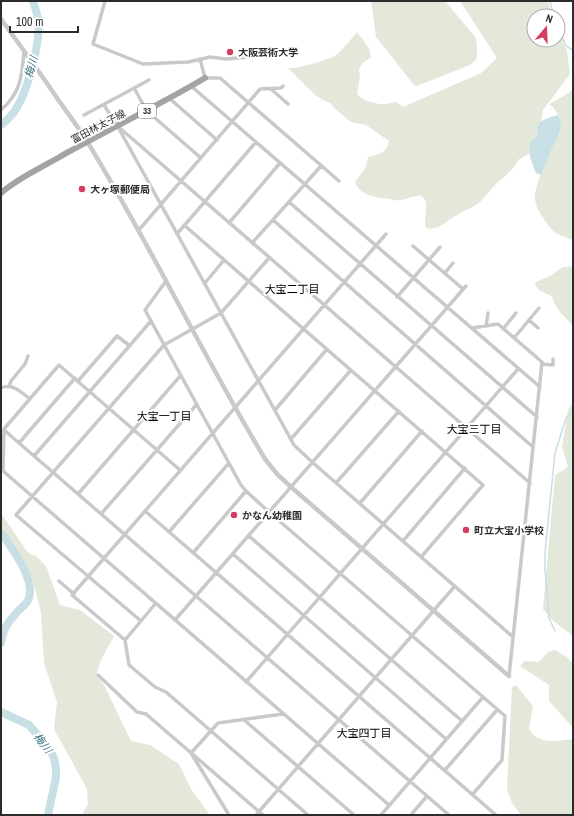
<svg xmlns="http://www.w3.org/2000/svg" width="574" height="816" font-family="'Archivo Narrow','Noto Sans JP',sans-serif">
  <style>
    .green { fill: #e4e8db }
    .water { fill: #c8dfe6 }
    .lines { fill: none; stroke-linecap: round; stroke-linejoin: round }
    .stream { stroke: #c8dfe6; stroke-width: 1.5 }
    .river { stroke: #c8dfe6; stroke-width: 8 }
    .minor { stroke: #c9c9c9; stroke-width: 3.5 }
    .tertiary { stroke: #c9c9c9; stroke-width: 4.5 }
    .primary { stroke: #a4a4a4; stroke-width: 6 }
    .poi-dot { fill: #d23f60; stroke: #fff; stroke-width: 1.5 }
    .labels { text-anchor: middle; stroke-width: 4; stroke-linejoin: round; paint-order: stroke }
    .shield { fill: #fff; stroke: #6b6b6b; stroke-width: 1 }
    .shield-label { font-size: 9px; font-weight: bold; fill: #2c2c2c }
    .poi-label { font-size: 10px; font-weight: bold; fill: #2c2c2c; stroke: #fff; text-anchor: start }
    .street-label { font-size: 10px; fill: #2c2c2c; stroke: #fff }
    .water-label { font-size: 11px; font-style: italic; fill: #437584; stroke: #fff }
    .neighbourhood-label { font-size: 11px; fill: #000; stroke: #fff }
  </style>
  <rect width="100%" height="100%" fill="#fff"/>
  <path class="green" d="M 371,1 L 445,1 L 476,38 L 477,48 L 477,56 L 476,60 L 470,65 L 417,86 L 414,85 L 376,37 Z
    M 460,1 L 548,1 L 553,16 L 534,16 L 534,40 L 558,40 L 558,28 L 567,51 L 570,74 L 543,110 L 541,122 L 538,124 L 537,128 L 538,135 L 531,143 L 530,153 L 518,160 C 514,170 503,177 495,185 C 490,190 486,196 481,201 C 473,208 465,210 457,215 C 446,221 439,231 426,228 C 423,219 428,206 425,200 C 424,197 421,195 417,196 C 412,196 407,199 402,200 C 398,201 394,200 390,199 C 377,198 360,196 355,182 L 366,167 L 368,157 C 378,155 388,152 389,141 L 366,125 L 351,122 L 334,108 L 330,103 L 323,100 L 314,94 L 288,68 C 297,69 328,60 336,55 C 344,49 350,40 357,32 L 369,48 L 371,57 L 363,63 L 359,69 L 360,77 L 357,94 C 362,101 379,105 387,104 C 390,103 393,102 397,102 L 403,107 L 481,73 L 497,58 Z
    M 573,89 L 573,240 C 556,234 554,234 544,219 C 539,212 535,205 535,197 C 535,184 548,156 553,144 C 557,138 561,133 561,125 C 561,118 555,108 549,104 L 567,94 Z
    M 573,266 L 573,326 L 559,311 L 553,301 L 553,298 L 550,295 L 540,291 L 535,285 L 536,282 L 550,276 L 563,267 Z
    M 573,403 L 573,636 L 552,620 L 543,609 L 555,475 L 568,467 L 562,447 L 568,410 L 572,404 Z
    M 1,513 L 26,550 L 30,554 L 36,556 L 46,566 L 60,605 L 80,610 L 114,636 L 101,660 L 96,675 L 104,685 L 131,741 L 150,745 L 179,764 L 191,789 L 210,815 L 82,815 L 88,804 L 87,789 L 54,729 L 57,702 L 44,663 L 41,612 L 32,578 L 12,544 L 1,529 Z
    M 555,650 L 567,657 L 573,664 L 573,728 L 549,701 L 549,685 L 520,666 L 525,661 L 539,662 L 548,652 Z
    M 516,685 L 533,706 L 529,729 C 539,745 557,741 573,739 L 573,815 L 521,815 L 512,803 L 507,789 L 512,687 Z"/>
  <path class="water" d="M 558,115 L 561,123 L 561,127 L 558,137 L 554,143 L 541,175 L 536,173 C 533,165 526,150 531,142 C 532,140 536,137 538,135 C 538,133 537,130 537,128 C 538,120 551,117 558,115 Z"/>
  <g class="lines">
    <path class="stream" d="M 550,1 L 554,16
      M 558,26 L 566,46 L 573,50
      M 555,631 L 549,618 L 545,569 L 545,552 L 555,453 L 566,418 L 573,411"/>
    <path class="river" d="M 1,125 C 7,120 12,116 16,109 C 28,90 41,42 38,19 C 37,13 35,7 33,1
      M 1,533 C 12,548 39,584 27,602 C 24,606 21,608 18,611 C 8,622 3,629 1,643
      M 1,712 L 29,725 L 43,741 L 50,750 L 54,758 L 56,768 L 56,777 L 48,815"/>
    <path class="minor" d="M 105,1 L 93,44 L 143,64 L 188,62 L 210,57 L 226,59 L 248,57
      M 200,59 L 205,78 L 220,78 L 339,181
      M 191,86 L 540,387
      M 134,88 L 147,111 L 201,158
      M 271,89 L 288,104
      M 169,98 L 217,140
      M 104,105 L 118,127 L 294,445 L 312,462 L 513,637
      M 1,110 C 21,93 22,75 24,51
      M 84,115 L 149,80
      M 121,129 L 530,483
      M 289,202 L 537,417
      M 273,220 L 533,447
      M 229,223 L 280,163
      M 184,225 L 483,485 L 422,556
      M 138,231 L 260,89 L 281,88 L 283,86
      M 177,234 L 256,142
      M 252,243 L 321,166
      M 413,246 L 463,289
      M 445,273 L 453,263
      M 166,281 L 145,310 L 241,485 L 246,491 L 269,512 L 505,716 L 502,760 L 473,794
      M 205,283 L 224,260
      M 397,297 L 440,247
      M 529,320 L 538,328
      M 486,326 L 488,313
      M 472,328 L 498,324 L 542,362 L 509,676
      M 503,329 L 516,313
      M 514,338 L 539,308
      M 542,364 L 553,365 L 553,359
      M 78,381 L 117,336 L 130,346
      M 9,386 L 11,381 L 25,364 L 28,356
      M 1,388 C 13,383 21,392 30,399
      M 275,410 L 327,349
      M 4,430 L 449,815
      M 291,439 L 351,370
      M 19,443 L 75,378
      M 34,456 L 151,321
      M 180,470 L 59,365 L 4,429 L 3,471 L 389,805
      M 336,483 L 399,411
      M 78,494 L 181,375
      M 360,503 L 422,431
      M 145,511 L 496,815
      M 101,514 L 197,404
      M 169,532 L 229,463
      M 249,536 L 462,721
      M 403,541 L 465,468
      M 193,553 L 246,491
      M 233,554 L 446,739
      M 59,581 L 74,594
      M 175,620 L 466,286
      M 141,621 L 16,515 L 164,345 L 221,313 L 269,258
      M 125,640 L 156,603
      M 98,675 L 137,712 L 146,714 L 263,815
      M 246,682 L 518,369
      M 243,719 L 354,815
      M 445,770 L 497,710
      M 229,815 L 191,753 L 218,723 L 283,714
      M 256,815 L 455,586
      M 308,815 L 166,692 L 155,687 L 129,665 L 125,640 L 72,595 L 386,234
      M 381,815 L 483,697
      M 411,815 L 427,796"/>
    <path class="tertiary" d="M 1,19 C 20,45 39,71 57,98 C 66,111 76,124 85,138 C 149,242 202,354 265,459 L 277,474 L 291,487 L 509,676"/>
    <path class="primary" d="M 1,193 C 19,177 43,167 63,155 C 110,129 159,105 205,78"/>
  </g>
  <g class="poi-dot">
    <circle cx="230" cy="52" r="4"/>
    <circle cx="82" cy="189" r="4"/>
    <circle cx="234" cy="515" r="4"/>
    <circle cx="466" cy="530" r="4"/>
  </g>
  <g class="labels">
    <rect class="shield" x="138" y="104" width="18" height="14" rx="3"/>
    <g class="shield-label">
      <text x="147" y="114">33</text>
    </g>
    <g class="poi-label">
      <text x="238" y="56">大阪芸術大学</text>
      <text x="90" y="193">大ヶ塚郵便局</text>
      <text x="242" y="519">かなん幼稚園</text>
      <text x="474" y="534">町立大宝小学校</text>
    </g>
    <g class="street-label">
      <text transform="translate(98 126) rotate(-28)" y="4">富田林太子線</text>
    </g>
    <g class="water-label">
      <text transform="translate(31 67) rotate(-75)" y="4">梅川</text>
      <text transform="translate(43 743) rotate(52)" y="4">梅川</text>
    </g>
    <g class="neighbourhood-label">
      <text x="292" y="293">大宝二丁目</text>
      <text x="164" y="420">大宝一丁目</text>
      <text x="474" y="433">大宝三丁目</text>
      <text x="364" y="737">大宝四丁目</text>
    </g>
  </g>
  <rect width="574" height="816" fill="none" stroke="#2c2c2c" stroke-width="4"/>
  <g transform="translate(546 28) rotate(19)"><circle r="19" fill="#ffffff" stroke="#ababab"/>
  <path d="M0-3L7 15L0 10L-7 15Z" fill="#d23f60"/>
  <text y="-6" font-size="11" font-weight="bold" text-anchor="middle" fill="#2c2c2c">N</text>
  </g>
  <path d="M10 26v6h68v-6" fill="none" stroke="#2c2c2c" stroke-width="2"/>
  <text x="16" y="26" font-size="12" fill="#2c2c2c" stroke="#ffffff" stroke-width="3" paint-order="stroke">100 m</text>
</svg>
